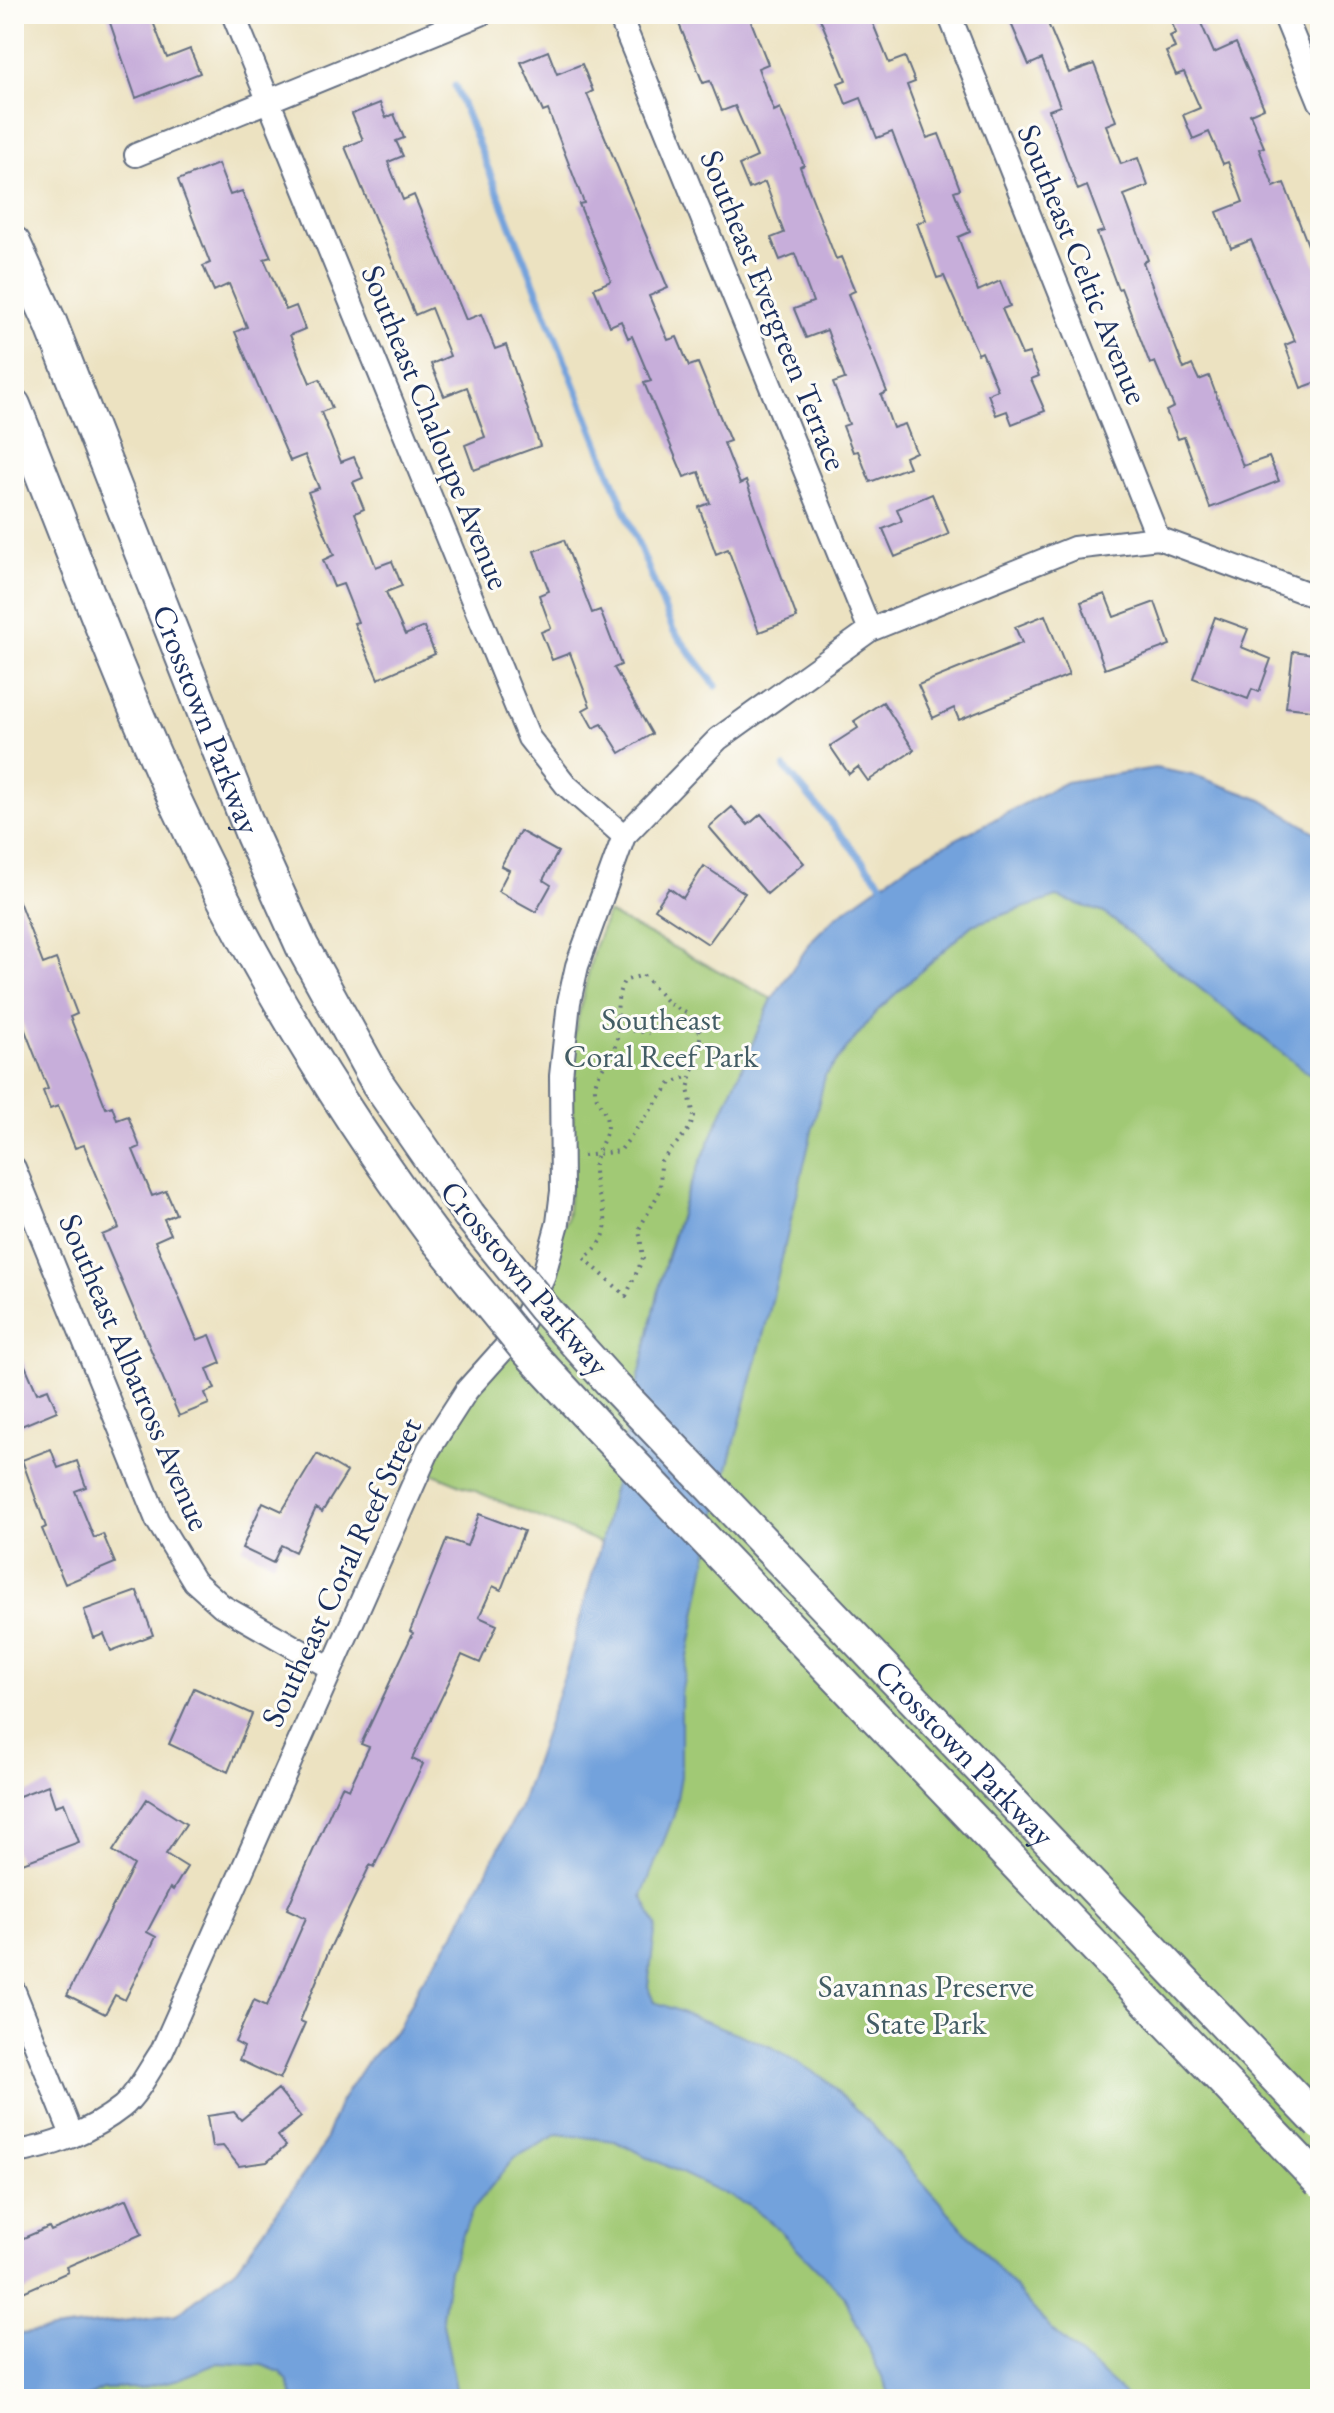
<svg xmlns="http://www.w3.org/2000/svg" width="1334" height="2413" font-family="'EB Garamond',serif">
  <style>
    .green { fill: #a1c975; stroke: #5e7c6a; stroke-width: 2 }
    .water { fill: #73a2dc; stroke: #47689d; stroke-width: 2 }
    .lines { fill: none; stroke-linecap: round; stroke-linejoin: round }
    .stream { stroke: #73a2dc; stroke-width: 7 }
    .building { fill: #c7aeda }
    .street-casing { stroke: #646e81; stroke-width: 26 }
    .secondary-casing { stroke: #646e81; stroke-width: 36 }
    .path { stroke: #646e81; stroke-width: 4; stroke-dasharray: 2 6; stroke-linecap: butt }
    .street { stroke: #fff; stroke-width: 22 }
    .secondary { stroke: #fff; stroke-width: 32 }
    .secondary-bridge-casing { stroke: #646e81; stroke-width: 36; stroke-linecap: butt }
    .secondary-bridge { stroke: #fff; stroke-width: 32 }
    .labels { text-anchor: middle; stroke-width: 6; stroke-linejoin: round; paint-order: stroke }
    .street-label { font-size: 32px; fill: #1b2f5e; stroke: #fdfcf7 }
    .park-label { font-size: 32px; fill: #435d65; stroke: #fdfcf7 }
  </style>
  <rect width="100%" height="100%" fill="#fdfcf7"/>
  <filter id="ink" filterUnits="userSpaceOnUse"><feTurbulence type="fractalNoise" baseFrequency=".0125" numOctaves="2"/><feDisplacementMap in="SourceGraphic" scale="16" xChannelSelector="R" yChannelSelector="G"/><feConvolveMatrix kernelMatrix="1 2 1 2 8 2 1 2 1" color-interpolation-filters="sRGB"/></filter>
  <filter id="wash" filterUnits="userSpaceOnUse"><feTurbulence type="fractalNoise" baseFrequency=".006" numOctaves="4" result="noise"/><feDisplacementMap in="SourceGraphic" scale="32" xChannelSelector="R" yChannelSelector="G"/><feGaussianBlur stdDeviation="1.8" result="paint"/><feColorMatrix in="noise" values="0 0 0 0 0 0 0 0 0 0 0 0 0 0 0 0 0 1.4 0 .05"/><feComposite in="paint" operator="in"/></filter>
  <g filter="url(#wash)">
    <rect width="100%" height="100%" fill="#ece2c1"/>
    <path class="green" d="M 1019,860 L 1320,936 L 1320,2399 L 14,2399 L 387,2235 L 855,956 Z
      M 608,913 L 772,999 L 686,1195 L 667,1255 L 601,1543 L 429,1472 L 567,1219 L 573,1149 L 573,1039 L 594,948 Z"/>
    <path class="water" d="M 1155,768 L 1197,776 L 1262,800 L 1320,835 L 1320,1079 L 1305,1071 L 1104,913 L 1057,897 L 972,925 L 878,1010 L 825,1076 L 769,1313 L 713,1525 L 681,1694 L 681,1776 L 674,1815 L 642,1896 L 656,1925 L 648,1986 L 655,2002 L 772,2047 L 825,2079 L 875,2128 L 1051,2329 L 1130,2399 L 892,2399 L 844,2296 L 772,2223 L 748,2205 L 615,2141 L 558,2134 L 514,2158 L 473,2209 L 449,2270 L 442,2318 L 458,2399 L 294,2399 L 287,2380 L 280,2372 L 262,2365 L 218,2363 L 179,2379 L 140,2388 L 102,2389 L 85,2399 L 14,2399 L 14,2335 L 177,2314 L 238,2266 L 321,2150 L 339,2104 L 365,2064 L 399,2027 L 420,1984 L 454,1934 L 519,1809 L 566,1670 L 601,1543 L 663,1272 L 686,1195 L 772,999 L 813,939 L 835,917 L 912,862 L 1066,782 Z"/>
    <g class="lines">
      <path class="stream" d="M 455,86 L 673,630 L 716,686
        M 785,768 L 882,884"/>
    </g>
    <g id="blocks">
      <path class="building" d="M 107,14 L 150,14 L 167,58 L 190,49 L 200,73 L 136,98 Z
        M 675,14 L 748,14 L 768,64 L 758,68 L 774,111 L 780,108 L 804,165 L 800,167 L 836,259 L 841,257 L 855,291 L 848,294 L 887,392 L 881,395 L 893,428 L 905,424 L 916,452 L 905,457 L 909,467 L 870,482 L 858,451 L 853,452 L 843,426 L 849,424 L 833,383 L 845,379 L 827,330 L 806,338 L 794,309 L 813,302 L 795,254 L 780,260 L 771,238 L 784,233 L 765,182 L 749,189 L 739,165 L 757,157 L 735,106 L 722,111 L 710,81 L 703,83 Z
        M 818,14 L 869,14 L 889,63 L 905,57 L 915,82 L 907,85 L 927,138 L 939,134 L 960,189 L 954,191 L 970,232 L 958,237 L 978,291 L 1000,281 L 1010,306 L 1002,309 L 1022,355 L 1029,353 L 1039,376 L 1031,379 L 1045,411 L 1012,424 L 1007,411 L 996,415 L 988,394 L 998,390 L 982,352 L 978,354 L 944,276 L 937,278 L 917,223 L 926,220 L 892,132 L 877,138 L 861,98 L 846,104 L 838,83 L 846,80 Z
        M 1007,14 L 1044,14 L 1069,73 L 1094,64 L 1116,121 L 1106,125 L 1121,164 L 1138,158 L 1148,186 L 1124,195 L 1148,260 L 1143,262 L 1184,369 L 1192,365 L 1199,380 L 1209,376 L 1243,466 L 1269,457 L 1279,481 L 1210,508 L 1184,437 L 1178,439 L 1166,411 L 1174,407 L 1155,362 L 1150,364 L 1121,288 L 1118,289 L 1097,233 L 1104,231 L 1087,186 L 1078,190 L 1067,161 L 1049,110 L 1060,106 L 1042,59 L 1029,65 Z
        M 1168,14 L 1197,14 L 1214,53 L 1236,43 L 1264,108 L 1250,114 L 1264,147 L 1259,149 L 1274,187 L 1284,183 L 1320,276 L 1320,381 L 1301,388 L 1285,345 L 1295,341 L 1251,240 L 1231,248 L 1217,212 L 1243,202 L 1228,162 L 1223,164 L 1209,132 L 1193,139 L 1183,115 L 1200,108 L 1184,72 L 1176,75 L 1166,52 L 1175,48 L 1170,36 L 1176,33 Z
        M 548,51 L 557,74 L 582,64 L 593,91 L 587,94 L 668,288 L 649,296 L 668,340 L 677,337 L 689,366 L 698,363 L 730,441 L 724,443 L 740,484 L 746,481 L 797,618 L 759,632 L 728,549 L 716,554 L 699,507 L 710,503 L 699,472 L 684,477 L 644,383 L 651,381 L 632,336 L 628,338 L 621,321 L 610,326 L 594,288 L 611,281 L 579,204 L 584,203 L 548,110 L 543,112 L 521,62 Z
        M 380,103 L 386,118 L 394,114 L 404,138 L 396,141 L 403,156 L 388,162 L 403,200 L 414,195 L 466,320 L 481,314 L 495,349 L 506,345 L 540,446 L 474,470 L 465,445 L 485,437 L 467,387 L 444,396 L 431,364 L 450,356 L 431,308 L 415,315 L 345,147 L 363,140 L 352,114 Z
        M 218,164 L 230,195 L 242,191 L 271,257 L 264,259 L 286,310 L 296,306 L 305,329 L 290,335 L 310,383 L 320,379 L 332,408 L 321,412 L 341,462 L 354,457 L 363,478 L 353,482 L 364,509 L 355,513 L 376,567 L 392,561 L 402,586 L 386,592 L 405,635 L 424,627 L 435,654 L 378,679 L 354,623 L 358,622 L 343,584 L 334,587 L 323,560 L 334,555 L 308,492 L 319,488 L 305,455 L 290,461 L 235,332 L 247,327 L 229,284 L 214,291 L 203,266 L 210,263 L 178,180 Z
        M 932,494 L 949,534 L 895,557 L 883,529 L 902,521 L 897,509 Z
        M 564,540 L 592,613 L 600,610 L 621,665 L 614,668 L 652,734 L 620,753 L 602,724 L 593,728 L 583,710 L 590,706 L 570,653 L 552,660 L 541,632 L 551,628 L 539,595 L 549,591 L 534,551 Z
        M 1105,594 L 1114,617 L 1155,602 L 1170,645 L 1105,669 L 1081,602 Z
        M 1045,615 L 1069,675 L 959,720 L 954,708 L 933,718 L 918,685 L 1022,643 L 1015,627 Z
        M 1215,617 L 1248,629 L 1241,647 L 1271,659 L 1259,692 L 1252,689 L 1248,699 L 1193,678 Z
        M 1293,651 L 1320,655 L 1320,711 L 1286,707 Z
        M 883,702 L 914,750 L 868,781 L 858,767 L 849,774 L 830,746 L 858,728 L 854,721 Z
        M 732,807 L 748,825 L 761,814 L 804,863 L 767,894 L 709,827 Z
        M 520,831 L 558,852 L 543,880 L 551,885 L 536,912 L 498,891 L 509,870 L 501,866 Z
        M 704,866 L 745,893 L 708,944 L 655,909 L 669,888 L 683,898 Z
        M 15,891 L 43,964 L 56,959 L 77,1014 L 70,1017 L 106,1108 L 112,1106 L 117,1120 L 128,1116 L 140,1147 L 133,1150 L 152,1196 L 166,1191 L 176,1214 L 164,1219 L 171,1234 L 155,1241 L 197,1340 L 210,1335 L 221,1363 L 207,1369 L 215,1389 L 205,1393 L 209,1404 L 179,1416 L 102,1235 L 119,1228 L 84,1145 L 75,1148 L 58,1106 L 50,1109 L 43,1091 L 48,1089 L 14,1002 Z
        M 14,1340 L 37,1393 L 48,1389 L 57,1411 L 14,1429 Z
        M 51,1449 L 58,1468 L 77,1461 L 86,1487 L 75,1491 L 94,1538 L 103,1534 L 115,1563 L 65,1584 L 42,1529 L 46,1527 L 22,1460 Z
        M 317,1454 L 347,1472 L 322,1512 L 316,1508 L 295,1552 L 281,1545 L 273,1563 L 242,1548 L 263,1502 L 282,1511 Z
        M 479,1514 L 524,1531 L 501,1590 L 493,1586 L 479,1617 L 497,1625 L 480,1663 L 462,1655 L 412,1759 L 423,1764 L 374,1867 L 370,1865 L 330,1948 L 300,2021 L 305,2023 L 280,2079 L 239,2060 L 244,2047 L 235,2042 L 254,2000 L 267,2006 L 306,1918 L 287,1909 L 342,1786 L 349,1789 L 369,1747 L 361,1744 L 413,1633 L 410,1631 L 447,1539 L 467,1546 Z
        M 137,1591 L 153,1635 L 111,1651 L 104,1634 L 94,1638 L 84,1610 Z
        M 194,1688 L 252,1714 L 228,1772 L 169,1744 Z
        M 48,1785 L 55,1806 L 64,1803 L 79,1842 L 20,1864 L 14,1847 L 14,1798 Z
        M 147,1799 L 186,1824 L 166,1854 L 187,1867 L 173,1890 L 170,1888 L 147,1932 L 156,1937 L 125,2000 L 115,1995 L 105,2014 L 67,1995 L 134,1865 L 113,1851 Z
        M 278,2089 L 301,2117 L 278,2136 L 286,2146 L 267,2162 L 239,2166 L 223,2146 L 212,2147 L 207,2116 L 234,2112 L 241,2120 Z
        M 127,2199 L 142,2234 L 66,2267 L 68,2272 L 14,2296 L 14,2242 L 49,2227 L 51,2231 Z"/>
    </g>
  </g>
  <g filter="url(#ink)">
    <use href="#blocks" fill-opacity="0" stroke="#646e81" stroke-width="2"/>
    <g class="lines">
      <defs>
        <path id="street" d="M 233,14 L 529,738 L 566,785 L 624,836
          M 619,14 L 870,630
          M 949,14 L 1158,538
          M 1284,14 L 1320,102
          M 136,155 L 481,14
          M 14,1168 L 157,1520 L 194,1581 L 222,1606 L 331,1668
          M 14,1991 L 72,2135
          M 14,2152 C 51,2148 93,2130 122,2107 C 138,2094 150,2068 162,2051 L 429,1449 L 467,1390 L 517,1334 L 543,1278 L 558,1223 L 562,1191 L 561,1076 L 569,1002 L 577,966 L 624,836 L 718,739 L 870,630 L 1074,548 L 1158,538 L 1320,598"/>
        <g id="secondary">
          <path id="s1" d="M 14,243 L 51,324 L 252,835 L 302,946 L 378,1084 L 469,1215"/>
          <path d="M 14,405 C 67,536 115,669 174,798 C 246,954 334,1102 437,1240"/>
        </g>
      </defs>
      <use href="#street" class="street-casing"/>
      <use href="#secondary" class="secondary-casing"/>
      <path class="path" d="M 643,975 L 669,1004 L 690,1015 L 701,1034 L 688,1089 L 694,1116 L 690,1128 L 661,1161 L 660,1191 L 639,1229 L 643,1258 L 626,1296 L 584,1258 C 625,1229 595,1205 594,1170 C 593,1152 607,1142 607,1124 C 607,1111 596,1102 595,1090 C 594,1074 610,1061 615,1046 C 623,1023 611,1006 624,981 Z
        M 617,1028 L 649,1033
        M 583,1156 L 620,1151 L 671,1083 L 690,1076"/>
      <use href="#street" class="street"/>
      <use href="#secondary" class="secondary"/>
      <defs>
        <g id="secondary-bridge">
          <path id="s2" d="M 469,1215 L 543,1307 L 615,1387 L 1320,2124"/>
          <path d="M 437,1240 L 525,1348 L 598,1427 L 1320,2182"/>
        </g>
      </defs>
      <use href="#secondary-bridge" class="secondary-bridge-casing"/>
      <use href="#secondary-bridge" class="secondary-bridge"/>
    </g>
  </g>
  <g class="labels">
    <g class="street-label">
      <text transform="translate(1083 264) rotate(68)" y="11">Southeast Celtic Avenue</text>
      <text transform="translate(774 310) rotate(68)" y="11">Southeast Evergreen Terrace</text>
      <text transform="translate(436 427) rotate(68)" y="11">Southeast Chaloupe Avenue</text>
      <text dy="11" stroke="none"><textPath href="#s1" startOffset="514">Crosstown Parkway</textPath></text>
      <text transform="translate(525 1278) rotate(50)" y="11">Crosstown Parkway</text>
      <text transform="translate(135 1372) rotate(67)" y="11">Southeast Albatross Avenue</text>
      <text transform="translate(341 1572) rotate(-65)" y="11">Southeast Coral Reef Street</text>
      <text dy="11" stroke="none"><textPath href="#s2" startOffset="732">Crosstown Parkway</textPath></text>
    </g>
    <g class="park-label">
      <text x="661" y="1030">Southeast<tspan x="661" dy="37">Coral Reef Park</tspan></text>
      <text x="926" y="1997">Savannas Preserve<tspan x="926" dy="37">State Park</tspan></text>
    </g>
  </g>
  <rect width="1334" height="2413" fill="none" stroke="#fdfcf7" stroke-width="48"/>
</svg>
